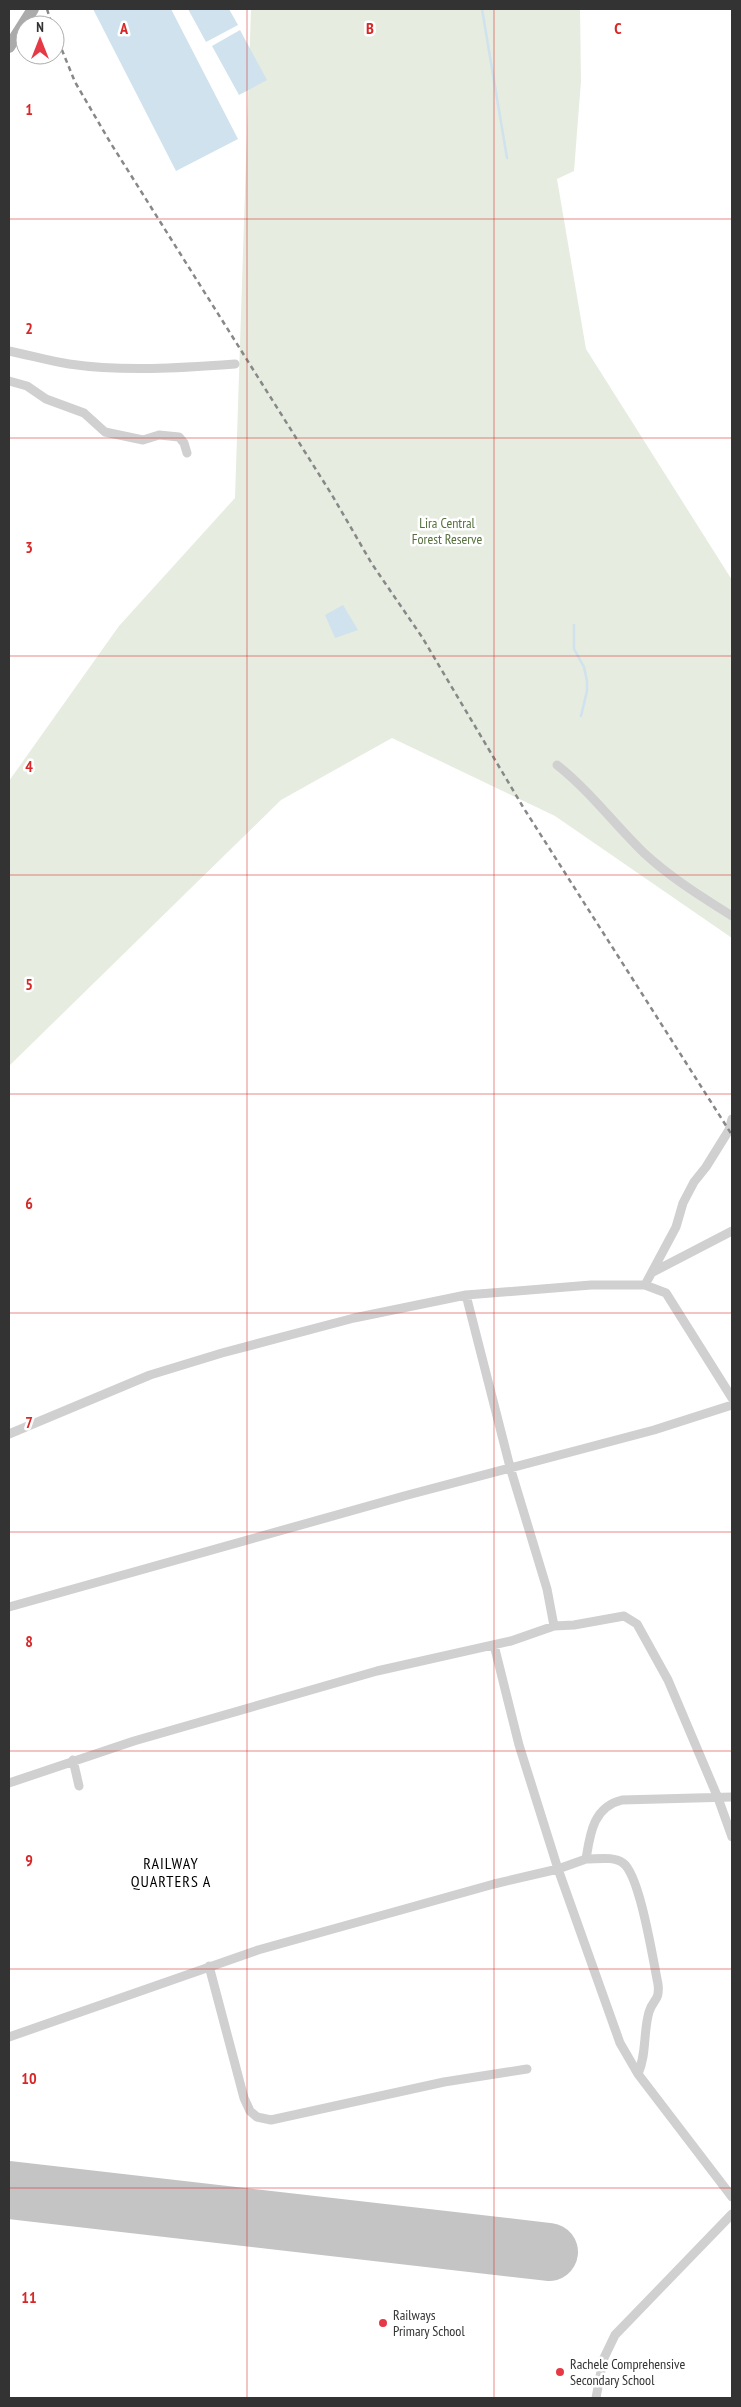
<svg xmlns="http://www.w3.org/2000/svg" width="741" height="2407" font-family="'PT Sans Narrow',sans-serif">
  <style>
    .green { fill: #e6ecdf }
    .water { fill: #cfe2ee }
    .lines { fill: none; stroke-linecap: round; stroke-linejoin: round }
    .stream { stroke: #cfe2ee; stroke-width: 2.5 }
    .runway { stroke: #c4c4c4; stroke-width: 58 }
    .street { stroke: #d0d0d0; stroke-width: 9 }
    .primary { stroke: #ababab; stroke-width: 12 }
    .rail { stroke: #888; stroke-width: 2.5; stroke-dasharray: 5 4; stroke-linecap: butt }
    .grid { fill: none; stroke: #d62828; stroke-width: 1; stroke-opacity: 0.55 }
    .poi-dot { fill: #e63946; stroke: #fff; stroke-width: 2 }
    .labels { text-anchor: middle; stroke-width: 5; stroke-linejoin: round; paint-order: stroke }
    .park-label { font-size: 14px; fill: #56703f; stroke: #fff }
    .poi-label { font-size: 14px; fill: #333; stroke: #fff; text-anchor: start }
    .quarter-label { font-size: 16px; letter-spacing: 1px; fill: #000; stroke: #fff }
    .grid-label { font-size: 16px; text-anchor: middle; font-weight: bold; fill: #d62828; stroke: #fff; stroke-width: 5; stroke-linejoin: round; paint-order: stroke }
  </style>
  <rect width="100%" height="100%" fill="#fff"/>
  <path class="green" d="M 251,9 L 580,9 L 581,81 L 574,171 L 557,179 L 586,349 L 732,580 L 732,938 L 555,816 L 392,738 L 281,800 L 9,1066 L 9,781 L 119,626 L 235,498 Z"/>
  <path class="water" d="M 93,9 L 171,9 L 238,139 L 176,171 Z
    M 188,9 L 229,9 L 238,25 L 206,42 Z
    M 240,30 L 267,80 L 239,95 L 212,46 Z
    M 343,605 L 358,630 L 335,638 L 325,615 Z"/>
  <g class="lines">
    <path class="stream" d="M 482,9 L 507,158
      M 574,625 L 574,649 L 584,667 L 587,681 L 587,691 L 581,716"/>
    <path class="runway" d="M 9,2190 L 549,2252"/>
    <path class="street" d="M 9,351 C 29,355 49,361 69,364 C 124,372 180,368 235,364
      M 9,381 L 27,386 L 46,399 L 84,413 L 105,432 L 143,440 L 159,435 L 179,437 L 184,443 L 187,453
      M 557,765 C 590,791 614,824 644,853 C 671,878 702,897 732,916
      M 653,1272 L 732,1231
      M 645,1285 L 676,1227 L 683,1203 L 694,1182 L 706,1167 L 729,1130 L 732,1119
      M 9,1434 L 150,1375 L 222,1353 L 354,1318 L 466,1295 L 591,1285 L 645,1285 L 666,1293 L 732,1398
      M 9,1607 L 404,1496 L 654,1430 L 732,1405
      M 554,1626 L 574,1625 L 624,1616 L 637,1624 L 668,1680 L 718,1798 L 732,1837
      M 494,1645 L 519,1745 L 558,1869 L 620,2043 L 638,2074 L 732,2197
      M 73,1760 L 79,1786
      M 9,1783 L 134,1741 L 377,1671 L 511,1641 L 554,1626 L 547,1589 L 510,1467 L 466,1295
      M 586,1859 C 598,1859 614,1856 623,1863 C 640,1875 653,1960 658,1984 C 660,2001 653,1999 649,2012 C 643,2033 647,2053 638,2074
      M 209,1966 L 244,2098 L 250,2111 L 257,2117 L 271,2120 L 444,2082 L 527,2069
      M 9,2037 L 258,1950 L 494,1884 L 558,1869 L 586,1859 C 590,1834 593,1807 622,1800 L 732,1797
      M 596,2398 L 603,2360 L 615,2335 L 732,2214"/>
    <path class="primary" d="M 9,47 L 33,9"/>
    <path class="rail" d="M 47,9 L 52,25
      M 55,33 L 75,82 L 110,142 L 332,495 L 372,564 L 422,637 L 523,807 L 732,1135"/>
  </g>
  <path class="grid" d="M 247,9 L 247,2398M 494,9 L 494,2398M 9,219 L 732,219M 9,438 L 732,438M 9,656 L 732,656M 9,875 L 732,875M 9,1094 L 732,1094M 9,1313 L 732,1313M 9,1532 L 732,1532M 9,1751 L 732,1751M 9,1969 L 732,1969M 9,2188 L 732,2188"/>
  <g class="poi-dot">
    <circle cx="383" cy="2323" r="5"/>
    <circle cx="560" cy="2372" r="5"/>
  </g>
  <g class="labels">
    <g class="park-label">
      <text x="447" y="528">Lira Central<tspan x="447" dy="16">Forest Reserve</tspan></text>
    </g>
    <g class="poi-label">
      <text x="393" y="2320">Railways<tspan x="393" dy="16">Primary School</tspan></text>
      <text x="570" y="2369">Rachele Comprehensive<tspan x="570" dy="16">Secondary School</tspan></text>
    </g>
    <g class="quarter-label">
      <text x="171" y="1869">RAILWAY<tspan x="171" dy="18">QUARTERS A</tspan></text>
    </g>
  </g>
  <g class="grid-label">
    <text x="124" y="34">A</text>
    <text x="370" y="34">B</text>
    <text x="618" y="34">C</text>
    <text x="29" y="115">1</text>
    <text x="29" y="334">2</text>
    <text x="29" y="553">3</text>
    <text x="29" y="772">4</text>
    <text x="29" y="990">5</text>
    <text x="29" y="1209">6</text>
    <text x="29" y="1428">7</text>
    <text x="29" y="1647">8</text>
    <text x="29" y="1866">9</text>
    <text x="29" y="2084">10</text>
    <text x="29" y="2303">11</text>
  </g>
  <rect width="741" height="2407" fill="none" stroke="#333333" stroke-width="20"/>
  <g transform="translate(40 40)"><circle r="24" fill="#ffffff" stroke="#adadad"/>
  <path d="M0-4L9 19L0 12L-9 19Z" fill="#e63946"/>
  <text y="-8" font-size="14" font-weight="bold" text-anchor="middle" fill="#333333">N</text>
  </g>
</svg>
